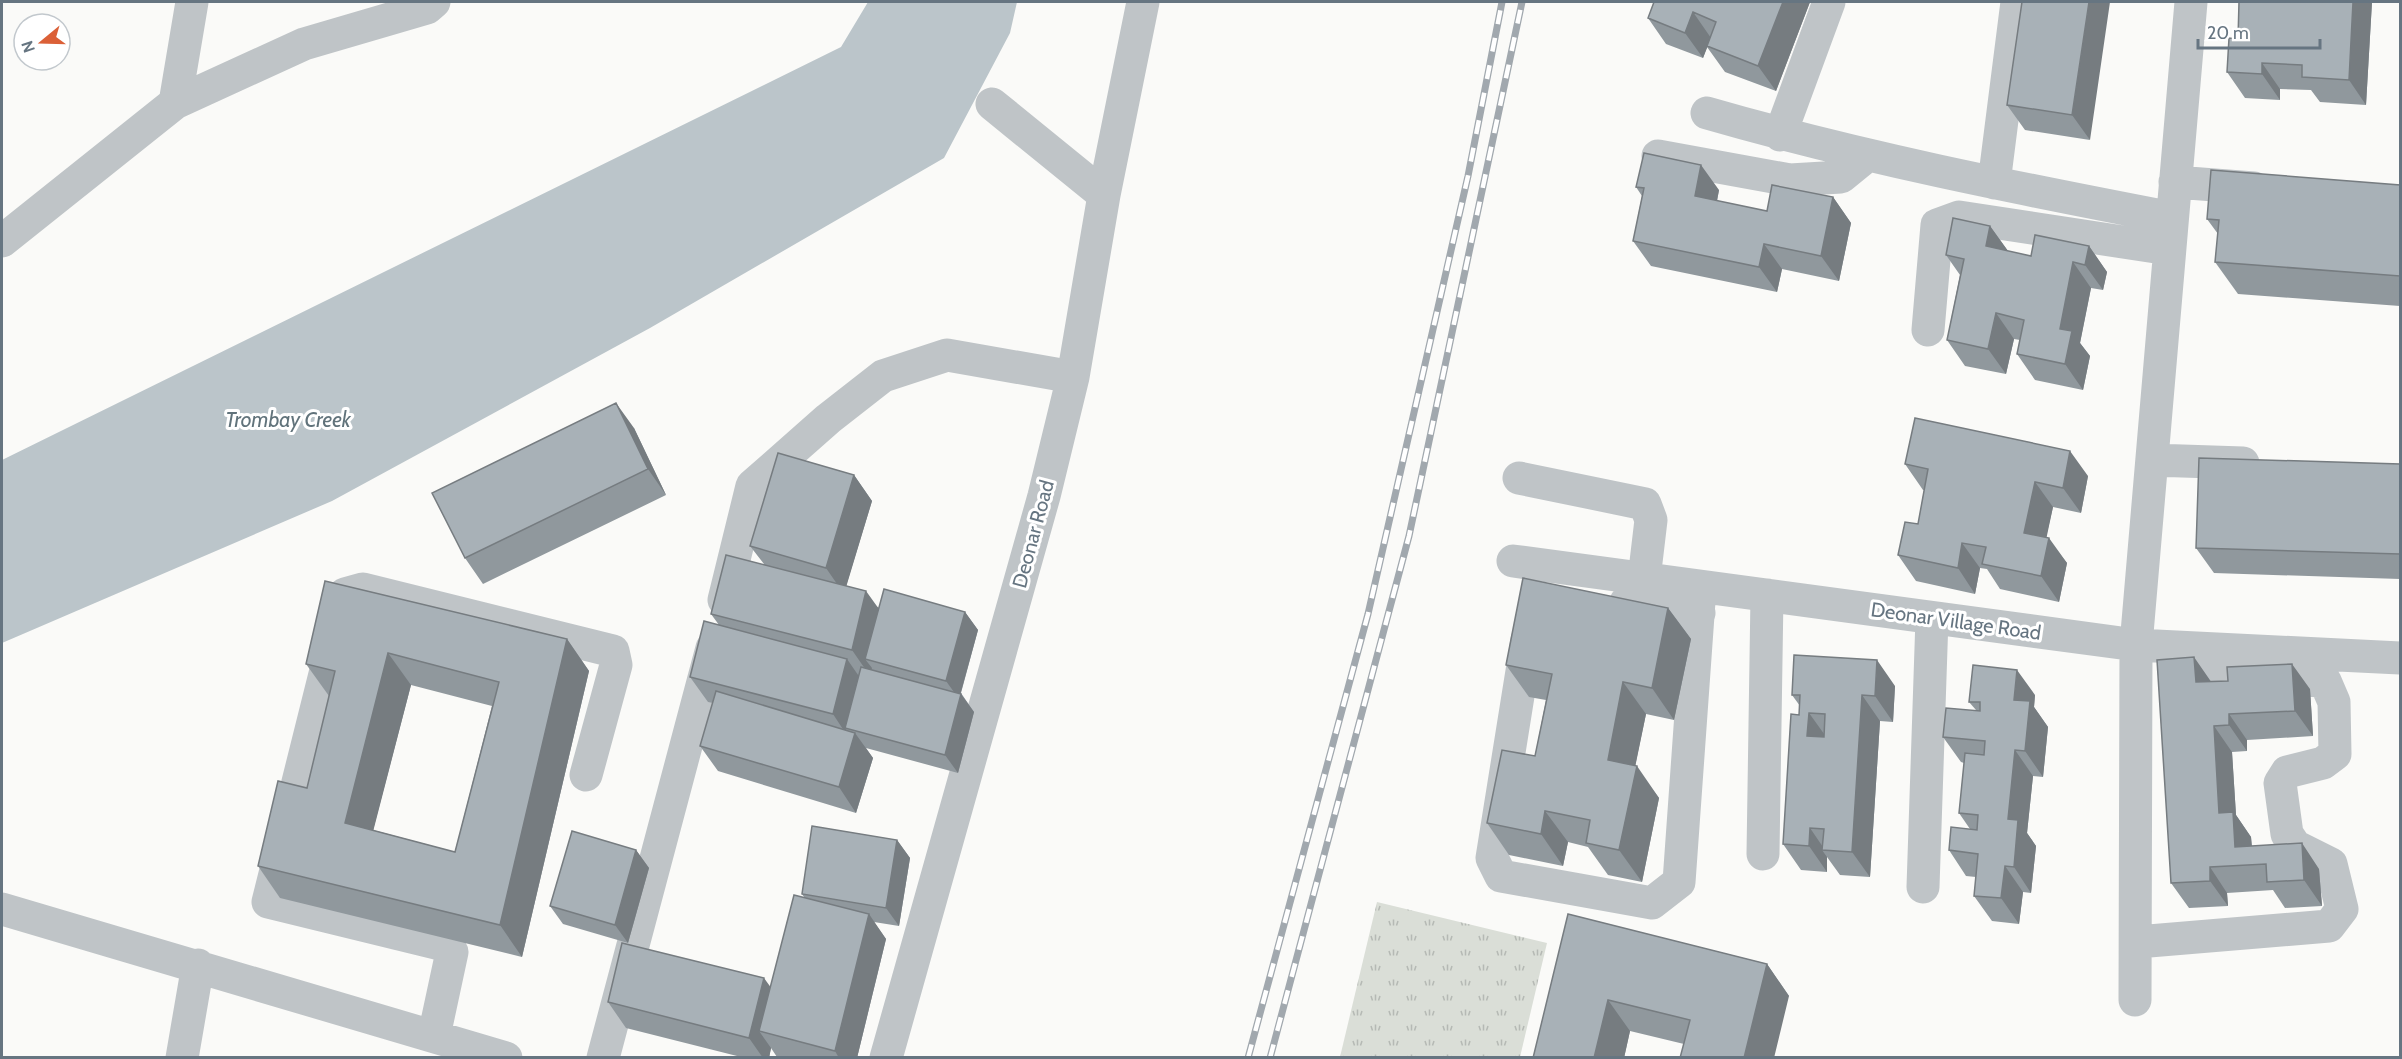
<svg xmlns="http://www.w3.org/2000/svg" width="2402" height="1059" font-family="Cabin,sans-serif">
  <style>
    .park { fill: url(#park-tufts) }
    .water { fill: #bbc5ca }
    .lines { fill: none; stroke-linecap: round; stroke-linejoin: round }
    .minor { stroke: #bfc4c7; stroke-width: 33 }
    .rail-casing { stroke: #a1a8ae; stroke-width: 7 }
    .rail { stroke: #fff; stroke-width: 4.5; stroke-dasharray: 14; stroke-linecap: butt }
    .wall { fill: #90989d; fill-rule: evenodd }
    .shaded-wall { fill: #767c80 }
    .building { fill: #a8b1b7; stroke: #767c80; stroke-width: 1.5; fill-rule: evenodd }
    .labels { text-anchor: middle; stroke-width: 6; stroke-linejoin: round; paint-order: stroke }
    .street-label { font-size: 20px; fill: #667581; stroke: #fff }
    .water-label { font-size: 21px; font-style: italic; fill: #61737b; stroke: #fff }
  </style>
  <defs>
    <pattern id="park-tufts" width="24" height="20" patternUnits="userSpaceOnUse" patternTransform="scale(1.5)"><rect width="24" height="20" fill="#daded7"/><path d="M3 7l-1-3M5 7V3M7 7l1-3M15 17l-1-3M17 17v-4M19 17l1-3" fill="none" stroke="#b5b9b4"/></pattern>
  </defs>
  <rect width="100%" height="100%" fill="#fafaf8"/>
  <path class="park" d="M 1377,902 L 1547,943 L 1520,1057 L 1340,1057 Z"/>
  <path class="water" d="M 868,2 L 1017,2 L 1010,33 L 944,158 L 650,328 L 332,501 L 2,643 L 2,460 L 841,47 Z"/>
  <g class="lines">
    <path class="minor" d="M 175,103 L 192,2
      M 992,104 L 1104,195
      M 1707,113 C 1859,157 2016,188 2172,218
      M 1780,135 L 1829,2
      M 1658,156 L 1790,180 L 1841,177 L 1868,155
      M 2175,182 L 2254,188
      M 1994,183 L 2017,2
      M 2,241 L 175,103 L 304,44 L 427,8 L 434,2
      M 1928,330 L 1937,225 L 1959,217 L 2169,249
      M 2152,460 L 2243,463
      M 1519,478 L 1645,504 L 1651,520 L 1644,579
      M 1513,561 L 2136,645 L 2400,658
      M 724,600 L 752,486 L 828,419 L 883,376 L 947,355 L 1073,377
      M 1626,602 L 1699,613
      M 1527,640 L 1492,858 L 1501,876 L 1652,903 L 1679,882 L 1700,587
      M 1763,854 L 1767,595
      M 1923,887 L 1932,618
      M 2,909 L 506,1058
      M 2137,942 L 2329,926 L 2342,909 L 2331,864 L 2295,846 L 2287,834 L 2280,783 L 2287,772 L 2323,763 L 2335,754 L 2334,702 L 2325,681 L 2204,676
      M 2135,1000 L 2136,645 L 2191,2
      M 434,1036 L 452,952 L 448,946 L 268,902 L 345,594 L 363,589 L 613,651 L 616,665 L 586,775
      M 182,1058 L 198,965
      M 603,1058 L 712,648
      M 886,1058 L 1044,496 L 1073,377 L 1104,195 L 1143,2"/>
    <defs>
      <path id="rail" d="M 1248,1058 L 1368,614 L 1468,176 L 1502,2
        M 1270,1058 L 1409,536 L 1522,2"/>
    </defs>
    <use href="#rail" class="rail-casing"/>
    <use href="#rail" class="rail"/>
  </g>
  <path class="wall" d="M 1654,2 L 1810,2 L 1776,91 L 1725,72 L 1707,47 L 1703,58 L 1666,44 L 1648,18 Z
    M 2022,2 L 2090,140 L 2025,130 L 2007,105 Z
    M 2372,2 L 2366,105 L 2320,102 L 2311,90 L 2280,89 L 2280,100 L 2245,98 L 2227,72 L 2238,39 Z
    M 2400,185 L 2400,306 L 2238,294 L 2215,262 L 2218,234 L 2207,219 Z
    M 1636,187 L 1719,190 L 1717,201 L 1767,211 L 1833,197 L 1851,223 L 1839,281 L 1782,269 L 1777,292 L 1651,266 L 1633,241 L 1642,196 Z
    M 1990,226 L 2008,251 L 2031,256 L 2089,246 L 2107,272 L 2103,290 L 2091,288 L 2080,343 L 2090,356 L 2083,390 L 2035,380 L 2017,354 L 2020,340 L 2014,339 L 2006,374 L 1965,366 L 1947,340 L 1960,275 L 1946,255 Z
    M 634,428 L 666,495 L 483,584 L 465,558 Z
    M 1905,464 L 2088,476 L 2081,513 L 2053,507 L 2046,537 L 2067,563 L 2059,602 L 2000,589 L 1987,569 L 1980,568 L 1975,594 L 1916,581 L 1898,555 L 1918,524 L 1924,490 L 1923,490 Z
    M 2400,464 L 2400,579 L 2214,573 L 2196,548 Z
    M 854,475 L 872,501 L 846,586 L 879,608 L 965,612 L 978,630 L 961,693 L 974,712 L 958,773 L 866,748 L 873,758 L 856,813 L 718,771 L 700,746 L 713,703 L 708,702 L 690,677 L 719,625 L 711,614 L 764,564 L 750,546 Z
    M 325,581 L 567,639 L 589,671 L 522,957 L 280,898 L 258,866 L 307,788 L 329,696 L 306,664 ZM 411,685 L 492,706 L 455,852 L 373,830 Z
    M 1668,608 L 1691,639 L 1674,720 L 1646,714 L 1635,766 L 1659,798 L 1642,882 L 1608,875 L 1588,847 L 1568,842 L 1563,866 L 1509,855 L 1487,823 L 1535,756 L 1546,700 L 1529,697 L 1506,665 Z
    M 2211,682 L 2310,689 L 2313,736 L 2247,740 L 2247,751 L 2232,752 L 2236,815 L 2251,837 L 2252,846 L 2319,869 L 2322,906 L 2285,908 L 2273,890 L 2227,893 L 2228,906 L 2189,908 L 2171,883 Z
    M 1895,686 L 1893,722 L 1880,721 L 1870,877 L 1840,875 L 1827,857 L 1827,872 L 1801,870 L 1783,844 L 1800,706 L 1792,695 Z
    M 2035,695 L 2034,707 L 2048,727 L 2043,777 L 2033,776 L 2027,833 L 2036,846 L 2031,893 L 2023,892 L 2019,924 L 1992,921 L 1974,896 L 1976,877 L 1966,876 L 1949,850 L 1970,829 L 1959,813 L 1964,763 L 1961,762 L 1943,737 L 1976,710 L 1969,702 Z
    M 897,840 L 910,858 L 899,926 L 874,922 L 886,939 L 857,1058 L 780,1058 L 777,1057 L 771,1048 L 769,1058 L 745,1058 L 626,1028 L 608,1002 L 771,988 L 804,897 L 802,894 Z
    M 636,850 L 649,868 L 628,943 L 563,924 L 550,906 Z
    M 1568,914 L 1767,964 L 1789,996 L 1684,1044 L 1630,1031 L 1624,1058 L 1533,1058 Z"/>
  <path class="shaded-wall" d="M 1783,2 L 1810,2 L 1776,91 L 1758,66 Z
    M 2089,2 L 2110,2 L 2090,140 L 2072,115 Z
    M 2353,2 L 2372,2 L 2366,105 L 2349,80 Z
    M 1693,12 L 1711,38 L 1703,58 L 1685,33 Z
    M 2262,63 L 2280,89 L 2280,100 L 2262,74 Z
    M 1701,165 L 1719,190 L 1713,221 L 1695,196 Z
    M 1833,197 L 1851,223 L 1839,281 L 1821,256 Z
    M 1990,226 L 2008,251 L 1986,246 Z
    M 1764,244 L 1782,269 L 1777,292 L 1759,267 Z
    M 2089,246 L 2107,272 L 2103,290 L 2085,265 Z
    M 2073,262 L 2091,288 L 2080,343 L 2090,356 L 2083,390 L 2065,364 L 2060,329 Z
    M 1996,313 L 2014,339 L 2006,374 L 1988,349 Z
    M 616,403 L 634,428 L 666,495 L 648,469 Z
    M 2070,451 L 2088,476 L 2081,513 L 2063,488 Z
    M 854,475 L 872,501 L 844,594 L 826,568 Z
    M 2035,482 L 2053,507 L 2042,559 L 2024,533 Z
    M 2049,538 L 2067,563 L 2059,602 L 2041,576 Z
    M 1962,543 L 1980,568 L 1975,594 L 1958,568 Z
    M 866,591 L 884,616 L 865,659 L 872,668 L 870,676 L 852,650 Z
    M 1668,608 L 1691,639 L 1674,720 L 1652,688 Z
    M 965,612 L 978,630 L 959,699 L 946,681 Z
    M 567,639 L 589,671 L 522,957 L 500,925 Z
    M 388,653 L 411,685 L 367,855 L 345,823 Z
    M 2194,657 L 2212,683 L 2196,682 Z
    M 847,659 L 865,685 L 845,728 L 851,737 L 850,740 L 833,714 Z
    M 1877,660 L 1895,686 L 1893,722 L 1875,696 Z
    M 2292,664 L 2310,689 L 2313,736 L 2295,711 Z
    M 2017,670 L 2035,695 L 2034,707 L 2048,727 L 2043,777 L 2025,751 L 2014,700 Z
    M 1623,682 L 1646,714 L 1630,792 L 1608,760 Z
    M 961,694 L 974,712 L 958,773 L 945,755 Z
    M 1862,695 L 1880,721 L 1870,877 L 1852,852 Z
    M 1809,713 L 1827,738 L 1807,736 Z
    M 2229,714 L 2247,740 L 2247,751 L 2229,725 Z
    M 2214,726 L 2232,752 L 2236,815 L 2251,837 L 2253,865 L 2235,847 L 2219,813 Z
    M 855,733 L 873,758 L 856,813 L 839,787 Z
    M 2015,750 L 2033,776 L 2027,833 L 2036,846 L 2031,893 L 2014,867 L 2008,819 Z
    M 1637,766 L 1659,798 L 1642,882 L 1619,850 Z
    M 1545,811 L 1568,842 L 1563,866 L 1541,834 Z
    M 1810,828 L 1825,850 L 1822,850 L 1827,857 L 1827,872 L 1809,846 Z
    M 897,840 L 910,858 L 899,926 L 886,908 Z
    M 2302,843 L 2319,869 L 2322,906 L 2304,880 Z
    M 636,850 L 649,868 L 628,943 L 615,925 Z
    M 2005,866 L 2023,892 L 2019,924 L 2001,898 Z
    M 2210,867 L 2227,893 L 2228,906 L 2210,881 Z
    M 869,914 L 886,939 L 857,1058 L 839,1058 L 835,1051 Z
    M 1767,964 L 1789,996 L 1774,1058 L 1744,1058 Z
    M 764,978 L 782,1003 L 759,1031 L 771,1048 L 769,1058 L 763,1058 L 749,1038 Z
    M 1608,1000 L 1630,1031 L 1624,1058 L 1594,1058 Z"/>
  <path class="building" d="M 1654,2 L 1783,2 L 1758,66 L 1707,46 L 1716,22 L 1693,12 L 1685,33 L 1648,18 Z
    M 2022,2 L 2089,2 L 2072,115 L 2007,105 Z
    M 2239,2 L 2353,2 L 2349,80 L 2302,77 L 2302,65 L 2262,63 L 2262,74 L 2227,72 L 2229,38 L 2238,39 Z
    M 1644,153 L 1701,165 L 1695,196 L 1767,211 L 1772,185 L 1833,197 L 1821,256 L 1764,244 L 1759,267 L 1633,241 L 1644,188 L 1636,187 Z
    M 2211,170 L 2400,185 L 2400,276 L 2215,262 L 2219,220 L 2207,219 Z
    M 1953,218 L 1990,226 L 1986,246 L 2031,256 L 2035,235 L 2089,246 L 2085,265 L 2073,262 L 2060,329 L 2072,331 L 2065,364 L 2017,354 L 2024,320 L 1996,313 L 1988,349 L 1947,340 L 1964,259 L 1946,255 Z
    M 616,403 L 648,469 L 465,558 L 432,493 Z
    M 1915,418 L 2070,451 L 2063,488 L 2035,482 L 2024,533 L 2049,538 L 2041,576 L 1982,564 L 1986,547 L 1962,543 L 1958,568 L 1898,555 L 1905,522 L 1918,524 L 1928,469 L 1905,464 Z
    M 778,453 L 854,475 L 826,568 L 750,546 Z
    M 2199,458 L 2400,464 L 2400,554 L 2196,548 Z
    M 726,555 L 866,591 L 852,650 L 711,614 Z
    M 1523,578 L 1668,608 L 1652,688 L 1623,682 L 1608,760 L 1637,766 L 1619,850 L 1586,843 L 1590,820 L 1545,811 L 1541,834 L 1487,823 L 1502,750 L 1535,756 L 1552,674 L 1506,665 Z
    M 325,581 L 567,639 L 500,925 L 258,866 L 278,781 L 307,788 L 335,671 L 306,664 ZM 388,653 L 499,682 L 455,852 L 345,823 Z
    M 884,589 L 965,612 L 946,681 L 865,659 Z
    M 704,621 L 847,659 L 833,714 L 690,677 Z
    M 1794,655 L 1877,660 L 1875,696 L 1862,695 L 1852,852 L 1822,850 L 1824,829 L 1810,828 L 1809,846 L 1783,844 L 1791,714 L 1799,715 L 1800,695 L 1792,695 ZM 1809,713 L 1825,714 L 1824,737 L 1807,736 Z
    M 2194,657 L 2196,682 L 2228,681 L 2227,667 L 2292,664 L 2295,711 L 2229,714 L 2229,725 L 2214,726 L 2219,813 L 2233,812 L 2235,847 L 2302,843 L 2304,880 L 2267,882 L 2266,864 L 2210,867 L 2210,881 L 2171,883 L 2157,660 Z
    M 1973,665 L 2017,670 L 2014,700 L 2030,701 L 2025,751 L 2015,750 L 2008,819 L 2018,820 L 2014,867 L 2005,866 L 2001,898 L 1974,896 L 1978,854 L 1949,850 L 1951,827 L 1977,830 L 1978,815 L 1959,813 L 1965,753 L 1984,755 L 1985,741 L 1943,737 L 1946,708 L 1980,711 L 1980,702 L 1969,702 Z
    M 861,667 L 961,694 L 945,755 L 845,728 Z
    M 716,691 L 855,733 L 839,787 L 700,746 Z
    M 812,826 L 897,840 L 886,908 L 802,894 Z
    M 572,831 L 636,850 L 615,925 L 550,906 Z
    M 794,895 L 869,914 L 835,1051 L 759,1031 Z
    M 1568,914 L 1767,964 L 1744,1058 L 1680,1058 L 1690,1020 L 1608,1000 L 1594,1058 L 1533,1058 Z
    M 622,943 L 764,978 L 749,1038 L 608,1002 Z"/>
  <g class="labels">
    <g class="street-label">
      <text transform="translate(1033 534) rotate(-75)" y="7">Deonar Road</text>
      <text transform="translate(1956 621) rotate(8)" y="7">Deonar Village Road</text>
    </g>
    <g class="water-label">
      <text x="288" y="427">Trombay Creek</text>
    </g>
  </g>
  <rect width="2402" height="1059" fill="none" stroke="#667581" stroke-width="6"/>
  <g transform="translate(42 42) rotate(251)"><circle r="28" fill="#ffffff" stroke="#c2c8cd" stroke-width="1.5"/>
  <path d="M0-4.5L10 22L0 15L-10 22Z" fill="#db6037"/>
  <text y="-9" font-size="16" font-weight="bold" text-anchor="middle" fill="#667581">N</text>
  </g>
  <path d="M2198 39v9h122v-9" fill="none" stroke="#667581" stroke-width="3"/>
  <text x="2207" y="39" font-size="18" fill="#667581" stroke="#ffffff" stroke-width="4.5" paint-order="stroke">20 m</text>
</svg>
